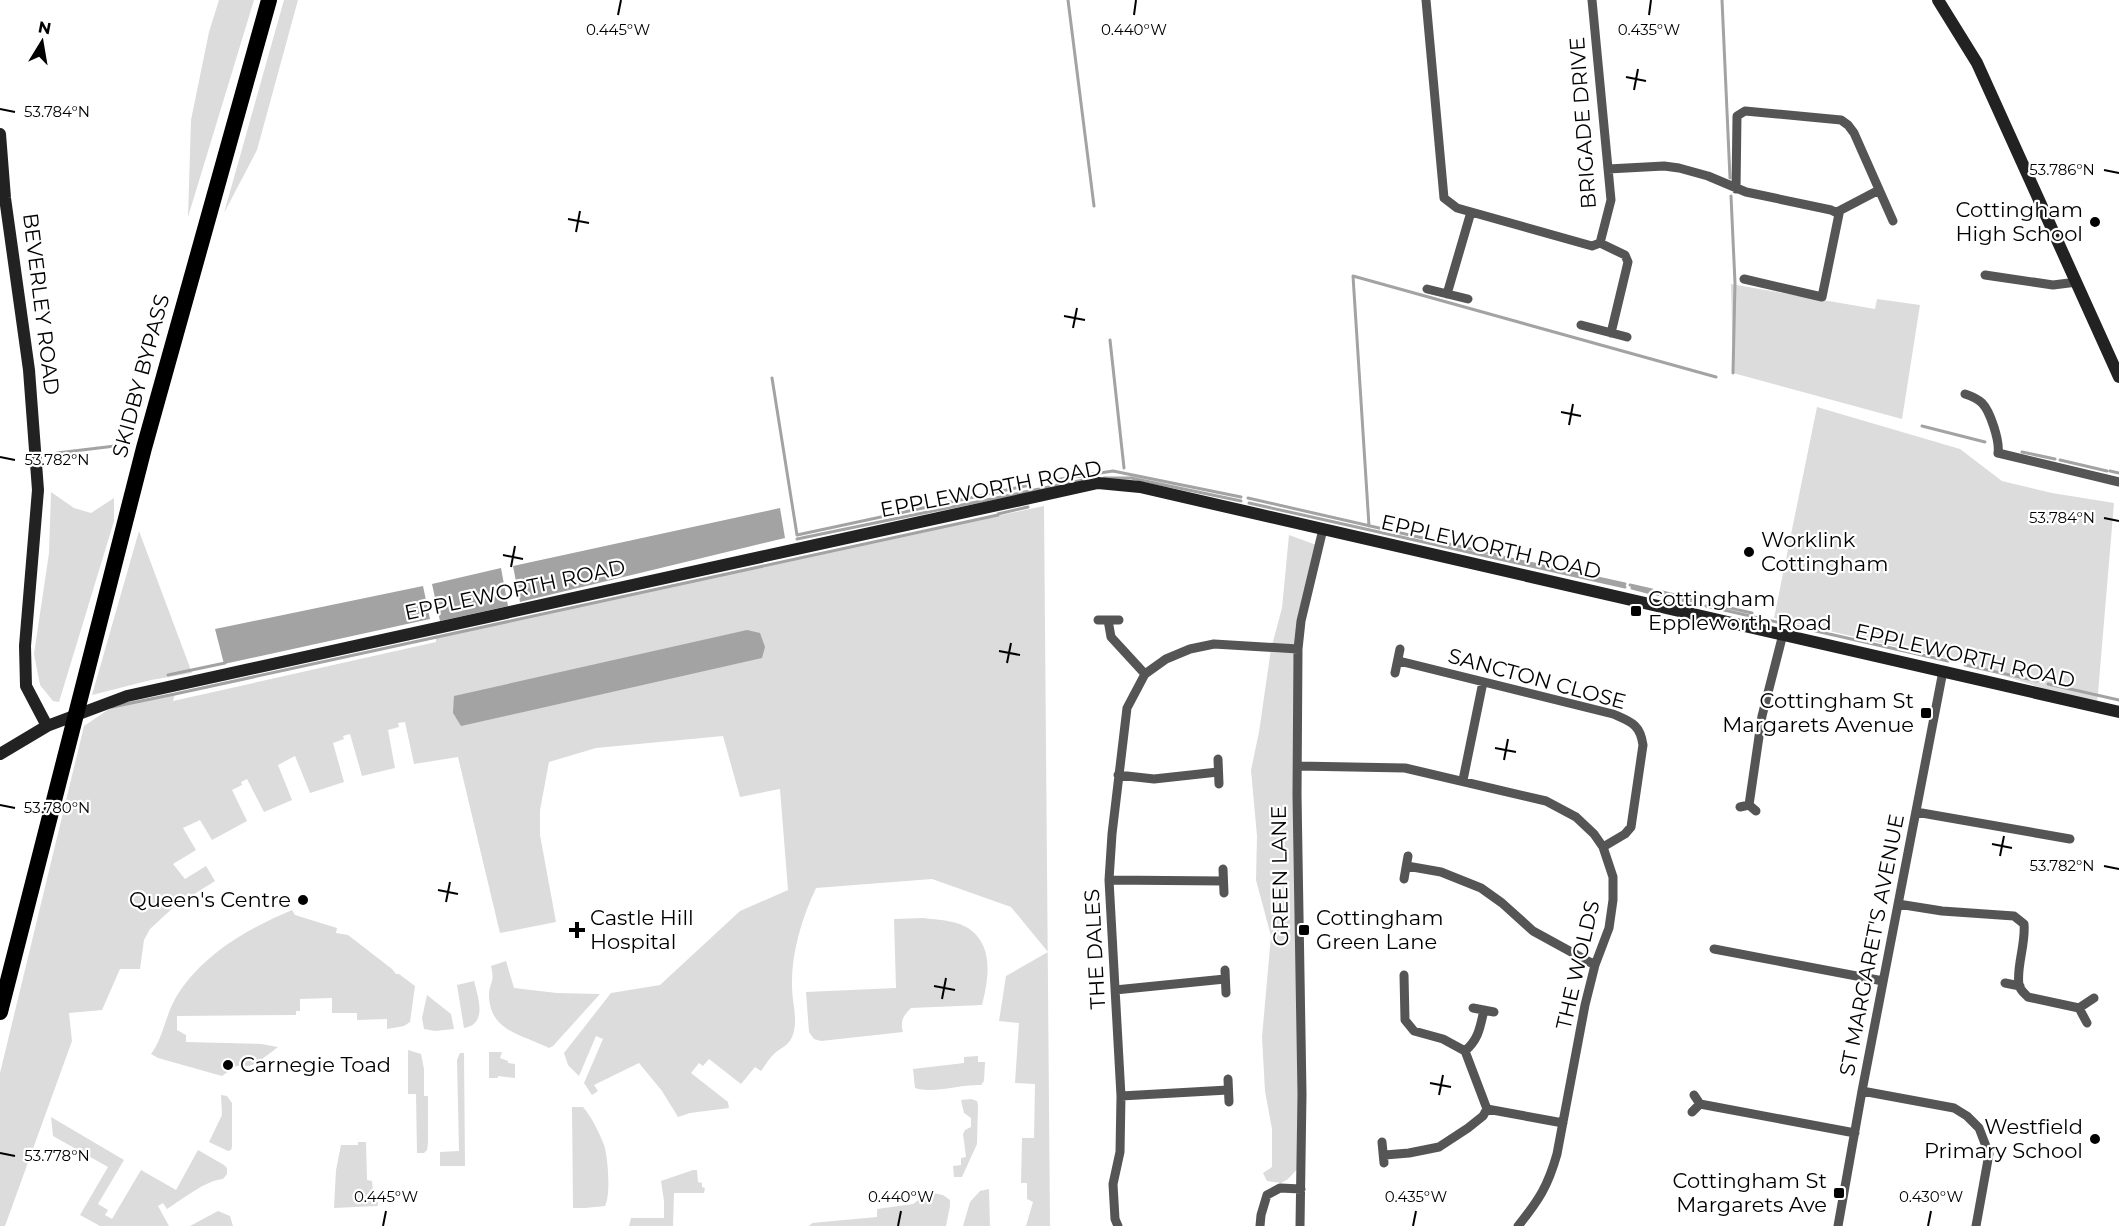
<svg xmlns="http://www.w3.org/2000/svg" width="2119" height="1226" font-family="Montserrat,sans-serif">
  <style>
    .green { fill: #dcdcdc }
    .water { fill: #a3a3a3 }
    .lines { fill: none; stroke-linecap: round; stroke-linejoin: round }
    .stream { stroke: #a3a3a3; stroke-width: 3 }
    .street { stroke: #555; stroke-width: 9 }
    .secondary { stroke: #222; stroke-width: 12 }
    .highway { stroke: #000; stroke-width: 16 }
    .ticks { fill: none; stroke: #000; stroke-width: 2 }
    .poi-dot { fill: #000; stroke: #fff; stroke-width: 2 }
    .labels { text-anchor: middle; stroke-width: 4.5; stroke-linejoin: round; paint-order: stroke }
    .street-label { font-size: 21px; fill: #000; stroke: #fff }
    .poi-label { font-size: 21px; fill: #000; stroke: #fff; text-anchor: end }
    .ticks-label { font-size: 15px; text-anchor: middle; fill: #000; stroke: #fff; stroke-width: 4.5; stroke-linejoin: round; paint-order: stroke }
  </style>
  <rect width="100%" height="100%" fill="#fff"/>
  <path class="green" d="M 219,0 L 254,0 L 188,217 L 191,120 L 209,32 Z
    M 284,0 L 298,0 L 257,150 L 224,213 Z
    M 1731,284 L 1875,309 L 1877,299 L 1920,305 L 1902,419 L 1733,373 Z
    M 1817,407 L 1960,449 L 2002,481 L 2052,493 L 2114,503 L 2097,705 L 1950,659 L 1774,618 Z
    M 51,492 L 74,508 L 91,513 L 114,498 L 114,521 L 59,702 L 53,701 L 40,685 L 34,654 L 49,553 Z
    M 1044,506 L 1050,1226 L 1026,1226 L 1033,1202 L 1027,1199 L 1027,1183 L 1021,1183 L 1022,1138 L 1034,1138 L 1035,1084 L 1015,1083 L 1019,1023 L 999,1021 L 1006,976 L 1048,952 L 1011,907 L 932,879 L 816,888 C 802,918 791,953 792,987 C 792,1003 799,1021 792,1037 C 788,1047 779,1048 772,1056 C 768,1060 765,1066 761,1071 L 755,1067 L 741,1084 L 709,1059 L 703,1066 L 699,1063 L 691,1073 L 728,1102 L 729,1108 L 690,1113 L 678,1117 L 662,1091 L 639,1063 L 594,1085 L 598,1091 L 592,1095 L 584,1083 L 603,1039 L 596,1036 L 579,1076 L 568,1065 L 564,1053 L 611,993 L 660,985 L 740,911 L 788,890 L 780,789 L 740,797 L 723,736 L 596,748 L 549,762 L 540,810 L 540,835 L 556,922 L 500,933 L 458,757 L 414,764 L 405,722 L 398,723 L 399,727 L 388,730 L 395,768 L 362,776 L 350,734 L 343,736 L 344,739 L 333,743 L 344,782 L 310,793 L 295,756 L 278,765 L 292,800 L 264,812 L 247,779 L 241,782 L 242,785 L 232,790 L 247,821 L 212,840 L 200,820 L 183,828 L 196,850 L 173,864 L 185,879 L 206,866 L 215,881 L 191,896 L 189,893 L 150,929 L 144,940 L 140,969 L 120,969 L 102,1010 L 69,1013 L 72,1041 L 5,1226 L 0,1226 L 0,1073 L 84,726 L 112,707 L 175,694 L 173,701 L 436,642 L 436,637 Z
    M 139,531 L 192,673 L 151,680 L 92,695 Z
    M 1289,535 L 1319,546 L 1301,621 L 1302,1164 L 1288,1179 L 1281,1183 L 1267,1181 L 1263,1173 L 1272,1167 L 1272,1129 L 1265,1091 L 1262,1037 L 1271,936 L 1256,880 L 1257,836 L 1251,770 L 1259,732 L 1271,649 L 1282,608 Z
    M 292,910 L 295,915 L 337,928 L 336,933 L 348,935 L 392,969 L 396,974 L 399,974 L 415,986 L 410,1022 L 404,1026 L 387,1029 L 387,1019 L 357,1020 L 357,1013 L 332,1013 L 332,998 L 300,999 L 300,1011 L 296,1011 L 296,1015 L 177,1016 L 177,1030 L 186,1035 L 186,1042 L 261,1044 L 278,1047 L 257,1063 L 249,1066 L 236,1066 L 222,1076 L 158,1058 L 151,1054 C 163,1038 165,1017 175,999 C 201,955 247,929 292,910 Z
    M 923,918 C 938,920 959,920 972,931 C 994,949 988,981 982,1005 L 911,1008 C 903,1016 900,1021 903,1032 L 821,1041 L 814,1039 L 809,1032 L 806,992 L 896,988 L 894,919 Z
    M 506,961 L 514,988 L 557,993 L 600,994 L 553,1046 L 549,1048 C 522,1034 489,1032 489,994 C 490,981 495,983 491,966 Z
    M 474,981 C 478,997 488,1024 464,1028 L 457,985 Z
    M 427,995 L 451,1014 L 454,1029 L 435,1031 L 424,1029 L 422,1018 Z
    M 408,1050 L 421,1054 L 424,1069 L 424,1096 L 428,1096 L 428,1143 L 427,1150 L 424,1153 L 417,1153 L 416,1094 L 408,1094 Z
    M 489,1052 L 502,1052 L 500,1058 L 508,1061 L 508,1063 L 515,1064 L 515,1078 L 498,1076 L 498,1078 L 489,1078 Z
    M 460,1053 L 464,1053 L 465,1166 L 440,1166 L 440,1152 L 459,1151 L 457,1060 Z
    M 978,1056 L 978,1062 L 985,1062 L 984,1081 L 981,1085 C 961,1084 933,1094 915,1088 L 913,1069 L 964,1063 L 964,1057 Z
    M 221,1095 L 227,1096 L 232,1103 L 232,1147 L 231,1150 L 228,1151 L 209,1142 L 222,1115 Z
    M 971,1099 L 977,1101 L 978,1105 L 977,1144 L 962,1177 L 954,1177 L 953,1166 L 961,1165 L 961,1158 L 966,1157 L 963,1134 L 965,1130 L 971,1127 L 971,1118 L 964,1113 L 961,1100 Z
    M 572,1107 L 583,1107 C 591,1116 599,1132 604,1145 C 608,1156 611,1196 605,1206 L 585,1208 L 573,1208 Z
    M 51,1117 L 124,1160 L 98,1204 L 108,1210 L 105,1215 L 112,1219 L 141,1170 L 176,1190 L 198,1150 L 224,1165 L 227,1168 L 227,1174 L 223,1179 C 206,1180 183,1199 167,1209 L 163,1203 L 158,1206 L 169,1226 L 100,1226 L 80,1215 L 108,1167 L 53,1136 Z
    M 358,1142 L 366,1142 L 367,1180 L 372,1181 L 374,1202 L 378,1202 L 378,1206 L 334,1208 L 336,1170 L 341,1145 L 358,1145 Z
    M 693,1170 L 697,1170 L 698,1182 L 702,1183 L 702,1187 L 705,1188 L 704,1193 L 674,1193 L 673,1226 L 629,1226 L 631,1218 L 664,1218 L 664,1201 L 661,1181 Z
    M 989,1189 L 990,1226 L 963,1226 L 970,1202 L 980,1191 Z
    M 929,1192 L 943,1195 L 950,1200 L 950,1206 L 946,1226 L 809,1226 L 812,1223 L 877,1217 L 877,1209 L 913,1204 Z
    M 218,1211 L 230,1216 L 233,1226 L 190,1226 Z"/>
  <path class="water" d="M 780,508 L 785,538 L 520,602 L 513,566 Z
    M 501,568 L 508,606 L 440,621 L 432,584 Z
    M 423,586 L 430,619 L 224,664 L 215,629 Z
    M 747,630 L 760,633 L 765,647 L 762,658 L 461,726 L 453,713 L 454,696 Z"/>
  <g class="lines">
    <path class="stream" d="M 1068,0 L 1094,206
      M 1722,0 L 1730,178
      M 1731,196 L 1735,283 L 1733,373
      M 1110,340 L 1124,468
      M 772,378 L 797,535 L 1030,485
      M 1922,426 L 1985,442
      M 2022,452 L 2055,459
      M 57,453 L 115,446
      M 2060,460 L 2107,471
      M 2110,471 L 2119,473
      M 1104,478 L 1131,478 L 1241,501
      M 1041,482 L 1113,471 L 1241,497
      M 1248,498 L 1497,555
      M 1249,503 L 1625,587
      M 998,514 L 1028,507
      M 1369,526 L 1353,276 L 1716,377
      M 797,539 L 1083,480
      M 1502,557 L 1625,584
      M 1630,585 L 1652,590
      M 1632,588 L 1651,593
      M 1658,591 L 1696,600
      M 1657,594 L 1694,603
      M 1708,603 L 1752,613
      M 1706,606 L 1948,661
      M 1965,665 L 2037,681
      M 168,675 L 225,663
      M 2048,684 L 2119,700
      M 175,694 L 998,515
      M 112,707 L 175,694"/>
    <path class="street" d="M 1426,0 L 1444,198 L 1457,208 L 1592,246 L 1600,243
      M 1592,0 L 1611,200 L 1600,243
      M 1608,169 L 1664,166 L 1679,168 L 1708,176 L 1746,192 L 1831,210 L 1839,214 L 1822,297 L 1744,279
      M 1736,189 L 1737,116 L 1745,111 L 1841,120 L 1848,125 L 1854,133 L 1893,221
      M 1837,212 L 1879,190
      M 1600,243 L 1625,255 L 1628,262 L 1611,333
      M 1985,275 L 2053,285 L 2077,282
      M 1427,289 L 1468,299
      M 1447,294 L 1471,212
      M 1581,325 L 1627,337
      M 1965,394 C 1971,396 1977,398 1982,403 C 1990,411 2000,441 1998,453 L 2119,482
      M 1098,620 L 1119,620
      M 1108,620 L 1111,637 L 1145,674
      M 1399,661 L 1613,714 C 1631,722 1640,724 1643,745 L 1631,827 L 1625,834 L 1603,847
      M 1395,673 L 1400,649
      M 1218,759 L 1219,784
      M 1298,766 L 1405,768 L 1546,801 L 1576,817 L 1594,834 L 1603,847 L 1613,877 L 1613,900 L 1609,928 L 1595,965 L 1585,1005 L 1557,1154 C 1548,1186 1539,1200 1518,1226
      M 1118,775 L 1154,779 L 1218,772
      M 1463,780 L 1483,682
      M 1749,805 L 1762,716 L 1783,634
      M 1740,807 L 1749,805 L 1756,811
      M 1916,812 L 2070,839
      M 1407,866 L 1441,872 L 1481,888 L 1502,903 L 1533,931 L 1595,965
      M 1223,869 L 1224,893
      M 1404,879 L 1408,856
      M 1109,880 L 1223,881
      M 1898,904 L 1942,911 L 2014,916 L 2024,924 C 2026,944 2016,967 2019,985 C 2020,990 2024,993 2028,997 L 2079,1008
      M 1714,949 L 1883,981
      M 1225,970 L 1226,993
      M 1404,975 L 1405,1020 L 1414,1031 L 1443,1039 L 1465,1051 L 1487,1109
      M 2005,983 L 2020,986
      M 1115,990 L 1225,979
      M 1473,1008 L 1494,1012
      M 2087,1023 L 2079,1008 L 2094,998
      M 1465,1051 C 1479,1039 1480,1027 1484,1010
      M 1228,1079 L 1229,1102
      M 1862,1091 L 1954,1108 L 1967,1116 L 1979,1128 L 1989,1154 L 1976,1226
      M 1121,1096 L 1228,1090
      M 1700,1104 L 1855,1133
      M 1692,1112 L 1700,1104 L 1694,1095
      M 1382,1142 L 1384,1163
      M 1385,1155 L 1409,1153 L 1439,1147 L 1468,1128 L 1483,1116 L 1487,1109 L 1563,1123
      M 1118,1226 L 1115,1219 L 1113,1184 L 1120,1152 L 1121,1096 L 1109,880 L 1112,834 L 1127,708 L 1145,674 L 1166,659 L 1190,649 L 1214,644 L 1298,649
      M 1260,1226 L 1261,1215 L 1267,1195 L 1280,1188 L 1301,1189
      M 1300,1226 L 1302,1094 L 1297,795 L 1298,649 L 1301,621 L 1323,529
      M 1838,1226 L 1862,1091 L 1943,671"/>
    <path class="secondary" d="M 1938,0 L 1977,63 L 2119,377
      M 0,134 L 5,198 L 29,370 L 38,490 L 25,646 L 26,686 L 47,726
      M 0,754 L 47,726 L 127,696 L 1098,483 L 1140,487 L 2119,712"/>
    <path class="highway" d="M 0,1012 L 144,448 L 269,0"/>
  </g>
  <path class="ticks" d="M 618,15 L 621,0M 1134,15 L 1136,0M 1649,15 L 1651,0M 1626,77 L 1646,81M 1634,90 L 1638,69M 0,109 L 15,112M 2104,170 L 2119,173M 568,219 L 589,223M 576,232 L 580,211M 1064,316 L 1085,320M 1073,328 L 1077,308M 1561,412 L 1581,416M 1569,425 L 1573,404M 0,457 L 15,460M 2104,518 L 2119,521M 503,555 L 523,559M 511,567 L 515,546M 999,651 L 1020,655M 1007,663 L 1011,643M 1495,748 L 1516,752M 1504,760 L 1508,739M 0,805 L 15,808M 1992,844 L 2012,848M 2000,856 L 2004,836M 2104,866 L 2119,869M 438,890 L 458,894M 446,902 L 450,882M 934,986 L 955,990M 942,999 L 946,978M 1430,1083 L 1451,1087M 1439,1095 L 1443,1075M 0,1153 L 15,1156M 383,1226 L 386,1211M 898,1226 L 901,1211M 1413,1226 L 1416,1211M 1928,1226 L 1931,1211"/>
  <g class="poi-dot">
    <circle cx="2095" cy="222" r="6"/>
    <circle cx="1749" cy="552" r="6"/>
    <rect x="1630" y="605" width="12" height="12" rx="3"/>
    <rect x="1920" y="707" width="12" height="12" rx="3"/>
    <circle cx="303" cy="900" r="6"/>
    <path d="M574 921h6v6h6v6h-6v6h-6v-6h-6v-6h6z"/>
    <rect x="1298" y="924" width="12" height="12" rx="3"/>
    <circle cx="228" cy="1065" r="6"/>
    <circle cx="2095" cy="1139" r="6"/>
    <rect x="1833" y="1187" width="12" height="12" rx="3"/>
  </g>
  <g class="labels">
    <g class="street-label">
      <text transform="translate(1583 123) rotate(-94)" y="7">BRIGADE DRIVE</text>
      <text transform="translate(41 304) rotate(83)" y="7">BEVERLEY ROAD</text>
      <text transform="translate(141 376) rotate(-75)" y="7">SKIDBY BYPASS</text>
      <text transform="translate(991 489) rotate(-11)" y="7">EPPLEWORTH ROAD</text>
      <text transform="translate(1491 547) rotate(13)" y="7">EPPLEWORTH ROAD</text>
      <text transform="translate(515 590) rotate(-12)" y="7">EPPLEWORTH ROAD</text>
      <text transform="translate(1965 656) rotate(13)" y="7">EPPLEWORTH ROAD</text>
      <text transform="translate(1537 679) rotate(15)" y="7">SANCTON CLOSE</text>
      <text transform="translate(1280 876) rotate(-91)" y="7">GREEN LANE</text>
      <text transform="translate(1872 945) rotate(-79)" y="7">ST MARGARET'S AVENUE</text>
      <text transform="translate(1095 949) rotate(-93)" y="7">THE DALES</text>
      <text transform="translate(1578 965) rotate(-77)" y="7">THE WOLDS</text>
    </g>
    <g class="poi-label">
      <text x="2083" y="217">Cottingham<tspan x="2083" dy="24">High School</tspan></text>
      <text x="1761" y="547" text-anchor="start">Worklink<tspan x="1761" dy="24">Cottingham</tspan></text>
      <text x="1648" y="606" text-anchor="start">Cottingham<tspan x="1648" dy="24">Eppleworth Road</tspan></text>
      <text x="1914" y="708">Cottingham St<tspan x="1914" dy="24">Margarets Avenue</tspan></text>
      <text x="291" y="907">Queen's Centre</text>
      <text x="590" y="925" text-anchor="start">Castle Hill<tspan x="590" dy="24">Hospital</tspan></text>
      <text x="1316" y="925" text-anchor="start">Cottingham<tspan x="1316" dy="24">Green Lane</tspan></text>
      <text x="240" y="1072" text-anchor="start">Carnegie Toad</text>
      <text x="2083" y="1134">Westfield<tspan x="2083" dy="24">Primary School</tspan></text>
      <text x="1827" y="1188">Cottingham St<tspan x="1827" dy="24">Margarets Ave</tspan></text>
    </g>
  </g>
  <g class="ticks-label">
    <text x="618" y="35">0.445°W</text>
    <text x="1134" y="35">0.440°W</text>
    <text x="1649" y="35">0.435°W</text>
    <text x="57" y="117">53.784°N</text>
    <text x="2062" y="175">53.786°N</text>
    <text x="57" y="465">53.782°N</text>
    <text x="2062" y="523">53.784°N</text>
    <text x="57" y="813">53.780°N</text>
    <text x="2062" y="871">53.782°N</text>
    <text x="57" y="1161">53.778°N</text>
    <text x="386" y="1202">0.445°W</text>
    <text x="901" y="1202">0.440°W</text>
    <text x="1416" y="1202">0.435°W</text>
    <text x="1931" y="1202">0.430°W</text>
  </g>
  <g transform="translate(42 42) rotate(11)" stroke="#ffffff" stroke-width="4.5" paint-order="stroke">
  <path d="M0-4.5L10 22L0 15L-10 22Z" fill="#000000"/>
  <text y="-9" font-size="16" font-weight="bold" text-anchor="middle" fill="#000000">N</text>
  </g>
</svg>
